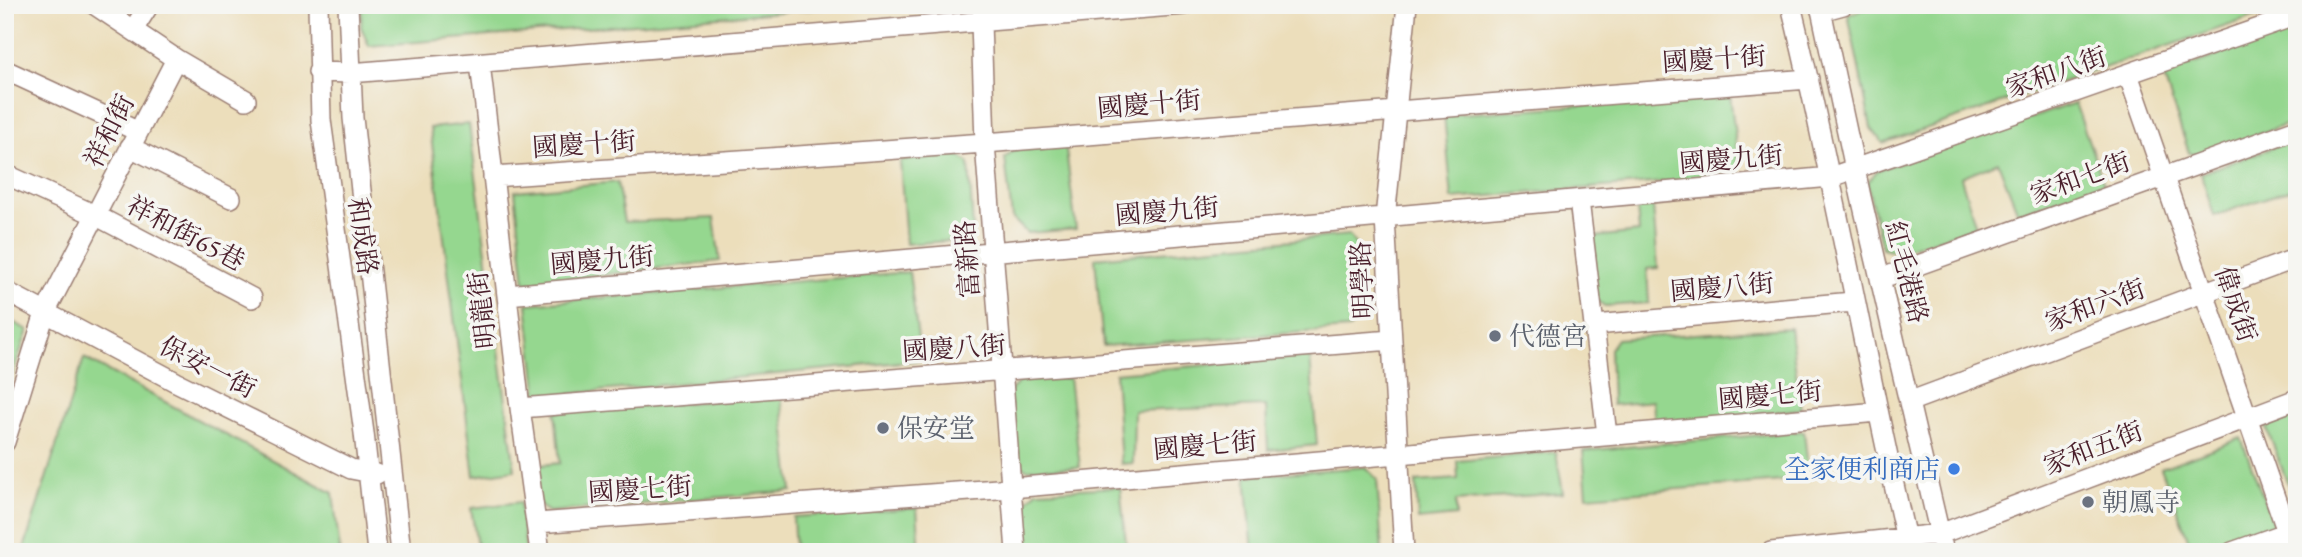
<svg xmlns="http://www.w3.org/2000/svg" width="2302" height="557" font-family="'EB Garamond','Noto Serif TC',serif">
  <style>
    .green { fill: #95d78f; stroke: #707b5d; stroke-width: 2 }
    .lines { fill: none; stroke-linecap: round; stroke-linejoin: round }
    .minor-casing { stroke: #9b7e73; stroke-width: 22 }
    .minor { stroke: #fff; stroke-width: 19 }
    .worship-dot { fill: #6b7280; stroke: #f6f6f2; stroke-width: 2.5 }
    .shop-dot { fill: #3f7fe0; stroke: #f6f6f2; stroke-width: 2.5 }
    .labels { text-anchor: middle; stroke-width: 7; stroke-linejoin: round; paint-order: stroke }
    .street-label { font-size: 26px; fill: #4a1f2b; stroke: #f6f6f2 }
    .worship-label { font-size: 26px; fill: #5b616d; stroke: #f6f6f2; text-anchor: start }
    .shop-label { font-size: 26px; fill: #366cbe; stroke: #f6f6f2; text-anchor: end }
  </style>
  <rect width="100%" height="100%" fill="#f6f6f2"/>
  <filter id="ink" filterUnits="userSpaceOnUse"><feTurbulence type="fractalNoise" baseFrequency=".0143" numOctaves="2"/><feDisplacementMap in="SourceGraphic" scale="14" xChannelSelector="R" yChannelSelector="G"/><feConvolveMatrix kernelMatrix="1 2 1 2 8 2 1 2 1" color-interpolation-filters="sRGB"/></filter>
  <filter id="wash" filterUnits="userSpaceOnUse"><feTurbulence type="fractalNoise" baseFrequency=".00686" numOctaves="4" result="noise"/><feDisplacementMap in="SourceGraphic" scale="28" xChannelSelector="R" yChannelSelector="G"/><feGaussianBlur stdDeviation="1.57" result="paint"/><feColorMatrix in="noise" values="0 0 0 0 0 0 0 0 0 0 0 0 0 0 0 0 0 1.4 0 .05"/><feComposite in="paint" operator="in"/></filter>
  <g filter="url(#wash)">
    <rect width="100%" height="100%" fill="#ecdebb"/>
    <path class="green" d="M 362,5 L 863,5 L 369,46 L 361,27 Z
      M 1880,5 L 2271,5 L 2271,7 L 2268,12 L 1883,143 L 1871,128 L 1848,14 Z
      M 2297,27 L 2297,121 L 2198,155 L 2189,153 L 2163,75 Z
      M 1730,95 L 1740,176 L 1452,199 L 1444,115 Z
      M 2075,103 L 2104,184 L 2018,213 L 1998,162 L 1961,177 L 1976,227 L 1896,252 L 1882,248 L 1867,183 L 1877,170 Z
      M 469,124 L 515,470 L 474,476 L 430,128 Z
      M 2297,139 L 2297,187 L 2214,216 L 2201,173 Z
      M 1065,142 L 1076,229 L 1027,233 L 1012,218 L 1005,158 L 1018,147 Z
      M 957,154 L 969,163 L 973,230 L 965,240 L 906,244 L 900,161 Z
      M 617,182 L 624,222 L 714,218 L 720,261 L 525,284 L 515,191 Z
      M 1653,206 L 1658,268 L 1647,269 L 1649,303 L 1605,306 L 1595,300 L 1594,237 L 1639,232 L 1637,208 Z
      M 1349,235 L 1359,250 L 1362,318 L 1349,329 L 1103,346 L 1095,258 Z
      M 909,272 L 921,360 L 538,397 L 527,304 Z
      M 5,318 L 28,330 L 5,395 Z
      M 1790,328 L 1801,409 L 1655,425 L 1653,401 L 1612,405 L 1610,349 L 1617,339 Z
      M 1310,356 L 1317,445 L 1268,450 L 1266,406 L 1134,411 L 1133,463 L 1121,464 L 1115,373 Z
      M 84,358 L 333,493 L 340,552 L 23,552 Z
      M 1069,378 L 1080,467 L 1026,469 L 1016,461 L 1009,392 L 1020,381 Z
      M 781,396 L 792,491 L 549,512 L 540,506 L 531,466 L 560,463 L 555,412 Z
      M 2297,415 L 2297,508 L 2266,426 Z
      M 1804,431 L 1809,479 L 1587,496 L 1583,451 Z
      M 2241,438 L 2275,529 L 2214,552 L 2193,552 L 2161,468 Z
      M 1556,452 L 1563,493 L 1456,501 L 1456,516 L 1418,520 L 1416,482 L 1458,479 L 1457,461 Z
      M 1365,467 L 1377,479 L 1382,552 L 1253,552 L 1246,476 Z
      M 1120,487 L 1127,552 L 1026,552 L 1022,505 L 1037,491 Z
      M 520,502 L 526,552 L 478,552 L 471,508 Z
      M 917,508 L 920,552 L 795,552 L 793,517 Z"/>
  </g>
  <g filter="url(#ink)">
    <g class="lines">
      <defs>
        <path id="minor" d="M 318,5 L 321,120 L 364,433 L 377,552
          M 348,5 L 353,118 L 401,552
          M 984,5 L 981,22 L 985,143 L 1016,552
          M 1791,5 C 1835,186 1867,370 1909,552
          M 1820,5 L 1861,197 L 1944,552
          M 1821,11 L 1843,5
          M 133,30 L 149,5
          M 176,59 L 246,100
          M 480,63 L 520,408 L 540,552
          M 5,70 L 137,131
          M 318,72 L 350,73 L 1184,5
          M 2128,74 L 2294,552
          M 130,147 L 231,198
          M 5,174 L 95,215 L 252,298
          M 493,177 L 985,143 L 1809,79
          M 1579,200 L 1607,435
          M 1882,278 L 2297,129
          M 5,291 L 176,382 L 351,469 L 377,474
          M 507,295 L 1831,177 L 2297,15
          M 1595,325 L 1853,302
          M 1911,401 L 2297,258
          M 520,408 L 1392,340
          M 5,442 L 45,313 L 176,59 L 95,5
          M 537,523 L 1011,488 L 1878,412
          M 1404,552 L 1385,218 L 1407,5
          M 1771,552 L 1940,534 L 2297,399
          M 2232,552 L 2297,529"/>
      </defs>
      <use href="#minor" class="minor-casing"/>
      <use href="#minor" class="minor"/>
    </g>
  </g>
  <g class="worship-dot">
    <circle cx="1495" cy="336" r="7"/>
    <circle cx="883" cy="428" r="7"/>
    <circle cx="2088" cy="502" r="7"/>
  </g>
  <circle class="shop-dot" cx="1954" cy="469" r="7"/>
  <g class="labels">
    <g class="street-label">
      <text transform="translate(1714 59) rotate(-4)" y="9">國慶十街</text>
      <text transform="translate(2056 72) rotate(-19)" y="9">家和八街</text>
      <text transform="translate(1149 104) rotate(-5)" y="9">國慶十街</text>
      <text transform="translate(109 131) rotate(-63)" y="9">祥和街</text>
      <text transform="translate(584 144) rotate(-4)" y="9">國慶十街</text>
      <text transform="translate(1731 159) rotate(-5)" y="9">國慶九街</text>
      <text transform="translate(2080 178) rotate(-20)" y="9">家和七街</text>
      <text transform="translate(1167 211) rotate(-5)" y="9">國慶九街</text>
      <text transform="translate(186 233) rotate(28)" y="9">祥和街65巷</text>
      <text transform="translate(363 236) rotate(82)" y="9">和成路</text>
      <text transform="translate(967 259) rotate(-94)" y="9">富新路</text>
      <text transform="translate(602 260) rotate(-5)" y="9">國慶九街</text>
      <text transform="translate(1907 272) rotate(76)" y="9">紅毛港路</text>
      <text transform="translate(1362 280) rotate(-93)" y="9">明學路</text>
      <text transform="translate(1722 287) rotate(-5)" y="9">國慶八街</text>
      <text transform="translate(2236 304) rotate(71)" y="9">偉成街</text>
      <text transform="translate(2095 305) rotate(-20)" y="9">家和六街</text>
      <text transform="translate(482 310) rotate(-97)" y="9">明龍街</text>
      <text transform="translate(954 348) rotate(-4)" y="9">國慶八街</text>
      <text transform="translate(208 367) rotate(27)" y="9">保安一街</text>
      <text transform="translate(1770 395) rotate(-5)" y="9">國慶七街</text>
      <text transform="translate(1205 445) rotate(-5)" y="9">國慶七街</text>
      <text transform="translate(2093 448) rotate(-21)" y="9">家和五街</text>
      <text transform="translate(640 489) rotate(-4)" y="9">國慶七街</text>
    </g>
    <g class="worship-label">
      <text x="1509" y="345">代德宮</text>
      <text x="897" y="437">保安堂</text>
      <text x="2102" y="511">朝鳳寺</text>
    </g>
    <g class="shop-label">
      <text x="1940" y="478">全家便利商店</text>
    </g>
  </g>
  <rect width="2302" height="557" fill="none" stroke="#f6f6f2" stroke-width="28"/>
</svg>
